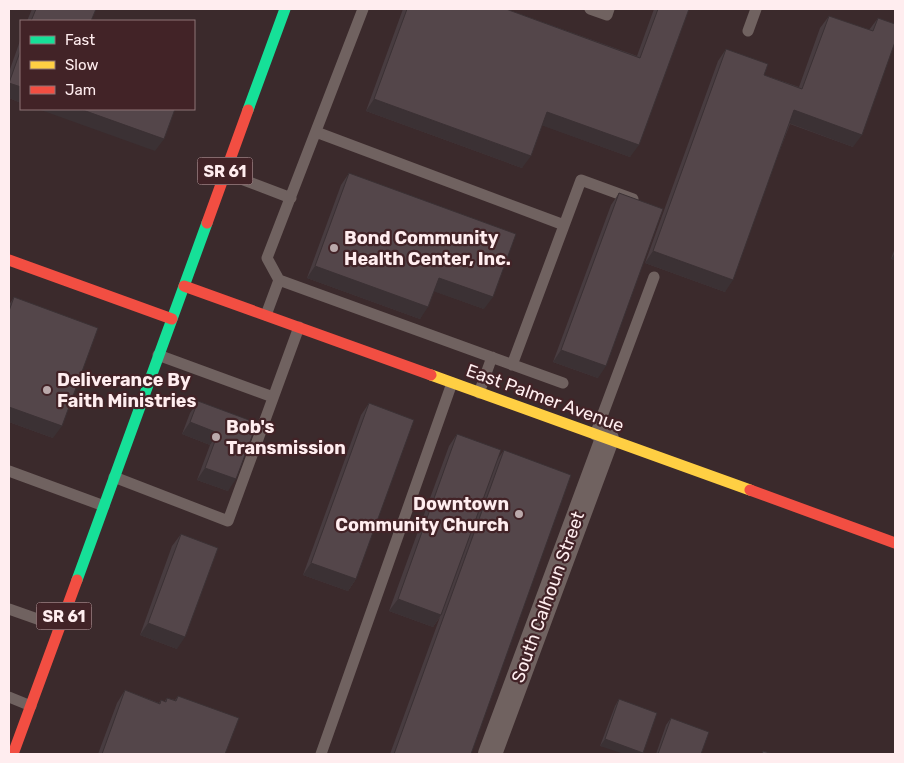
<svg xmlns="http://www.w3.org/2000/svg" width="904" height="763" font-family="Rubik,sans-serif">
  <style>
    .lines { fill: none; stroke-linecap: round; stroke-linejoin: round }
    .lane { stroke: #706260; stroke-width: 11 }
    .street { stroke: #706260; stroke-width: 24 }
    .fast { stroke: #16e098; stroke-width: 11 }
    .slow { stroke: #ffcf43; stroke-width: 11 }
    .jam { stroke: #f24e42; stroke-width: 11 }
    .wall { fill: #483c40 }
    .shaded-wall { fill: #3b3134 }
    .building { fill: #54464a; stroke: #3b3134 }
    .poi-dot { fill: #baa9ab; stroke: #422327; stroke-width: 2 }
    .labels { text-anchor: middle; stroke-width: 4.5; stroke-linejoin: round; paint-order: stroke }
    .shield { fill: #422327; stroke: #c6b0b3; stroke-width: 1 }
    .shield-label { font-size: 16px; font-weight: bold; fill: #ffedef }
    .poi-label { font-size: 18px; font-weight: bold; fill: #ffedef; stroke: #422327; text-anchor: start }
    .street-label { font-size: 18px; fill: #ffedef; stroke: #422327 }
  </style>
  <rect width="100%" height="100%" fill="#3b2a2c"/>
  <g class="lines">
    <path class="lane" d="M 363,9 L 267,258 L 279,280 L 563,383
      M 590,9 L 607,15 L 609,9
      M 748,31 L 756,9
      M 316,132 L 564,225
      M 225,173 L 291,198
      M 266,315 L 279,280
      M 158,355 L 273,397
      M 512,365 L 581,180 L 633,199
      M 479,393 L 492,357
      M 595,435 L 654,277
      M 9,471 L 104,506
      M 114,477 L 228,521 L 299,327
      M 9,609 L 60,627
      M 9,697 L 31,706
      M 321,754 L 452,383"/>
    <path class="street" d="M 490,754 L 607,439"/>
    <path class="fast" d="M 248,110 L 285,9
      M 77,580 L 207,223"/>
    <path class="slow" d="M 431,375 L 750,490"/>
    <path class="jam" d="M 207,223 L 248,110
      M 9,260 L 172,319
      M 184,286 L 431,375
      M 750,490 L 895,543
      M 13,754 L 77,580"/>
  </g>
  <path class="wall" d="M 32,9 L 96,9 L 91,21 L 27,21 Z
    M 403,9 L 506,9 L 637,56 L 654,9 L 689,9 L 630,157 L 542,125 L 522,168 L 366,111 Z
    M 829,16 L 869,30 L 878,18 L 853,147 L 790,124 L 725,292 L 645,263 L 718,61 L 726,49 L 764,75 L 799,87 L 820,28 Z
    M 21,38 L 21,103 L 9,98 L 9,72 Z
    M 349,173 L 484,309 L 434,291 L 420,319 L 307,278 L 341,185 Z
    M 619,193 L 598,378 L 553,362 L 611,205 Z
    M 895,248 L 895,260 L 891,259 Z
    M 14,297 L 53,438 L 9,422 L 9,305 Z
    M 198,401 L 257,423 L 228,491 L 197,480 L 210,445 L 182,434 L 190,413 Z
    M 369,403 L 356,579 L 348,591 L 303,575 L 361,415 Z
    M 457,434 L 497,460 L 504,450 L 471,754 L 390,754 L 440,617 L 433,627 L 389,611 L 449,446 Z
    M 181,534 L 177,649 L 140,635 L 172,546 Z
    M 125,690 L 159,703 L 161,700 L 164,702 L 167,698 L 175,700 L 178,696 L 225,754 L 98,754 L 117,703 Z
    M 619,699 L 642,754 L 600,746 L 615,706 Z
    M 671,718 L 701,754 L 656,754 L 666,725 Z"/>
  <path class="shaded-wall" d="M 9,83 L 21,87 L 21,103 L 9,98 Z
    M 374,99 L 531,156 L 522,168 L 366,111 Z
    M 38,109 L 80,109 L 164,139 L 155,151 Z
    M 794,110 L 862,135 L 853,147 L 786,122 Z
    M 547,112 L 639,145 L 630,157 L 538,124 Z
    M 653,251 L 733,280 L 725,292 L 645,263 Z
    M 895,253 L 895,260 L 891,259 Z
    M 315,266 L 428,307 L 420,319 L 307,278 Z
    M 439,278 L 493,297 L 484,309 L 430,290 Z
    M 561,350 L 606,366 L 598,378 L 553,362 Z
    M 9,407 L 62,426 L 53,438 L 9,422 Z
    M 190,422 L 218,433 L 210,445 L 182,434 Z
    M 205,468 L 236,479 L 228,491 L 197,480 Z
    M 311,563 L 356,579 L 348,591 L 303,575 Z
    M 398,599 L 441,615 L 433,627 L 389,611 Z
    M 148,623 L 185,637 L 177,649 L 140,635 Z
    M 605,739 L 643,753 L 642,754 L 624,754 L 600,746 Z"/>
  <path class="building" d="M 36,9 L 96,9 L 91,21 L 31,21 Z
    M 407,9 L 506,9 L 640,58 L 658,9 L 689,9 L 639,145 L 547,112 L 531,156 L 374,99 Z
    M 829,16 L 873,31 L 878,18 L 895,24 L 895,42 L 862,135 L 794,110 L 733,280 L 653,251 L 726,49 L 768,64 L 764,75 L 802,89 Z
    M 21,49 L 21,87 L 9,83 Z
    M 80,109 L 175,109 L 164,139 Z
    M 349,173 L 516,234 L 493,297 L 439,278 L 428,307 L 315,266 Z
    M 619,193 L 663,209 L 606,366 L 561,350 Z
    M 14,297 L 98,328 L 62,426 L 9,407 L 9,311 Z
    M 198,401 L 257,423 L 236,479 L 205,468 L 218,433 L 190,422 Z
    M 369,403 L 414,420 L 356,579 L 311,563 Z
    M 457,434 L 501,450 L 441,615 L 398,599 Z
    M 504,450 L 571,475 L 471,754 L 394,754 Z
    M 181,534 L 218,548 L 185,637 L 148,623 Z
    M 125,690 L 160,704 L 161,700 L 166,702 L 167,698 L 176,701 L 178,696 L 239,718 L 225,754 L 102,754 Z
    M 619,699 L 657,713 L 643,753 L 605,739 Z
    M 671,718 L 709,732 L 701,754 L 658,754 Z
    M 763,751 L 773,754 L 762,754 Z"/>
  <g class="poi-dot">
    <circle cx="334" cy="248" r="5"/>
    <circle cx="47" cy="390" r="5"/>
    <circle cx="216" cy="437" r="5"/>
    <circle cx="519" cy="514" r="5"/>
  </g>
  <g class="labels">
    <g class="shield">
      <rect x="197.5" y="157.5" width="55" height="27" rx="4"/>
      <rect x="36.5" y="602.5" width="55" height="27" rx="4"/>
    </g>
    <g class="shield-label">
      <text x="225" y="177">SR 61</text>
      <text x="64" y="622">SR 61</text>
    </g>
    <g class="poi-label">
      <text x="344" y="244">Bond Community<tspan x="344" dy="21">Health Center, Inc.</tspan></text>
      <text x="57" y="386">Deliverance By<tspan x="57" dy="21">Faith Ministries</tspan></text>
      <text x="226" y="433">Bob's<tspan x="226" dy="21">Transmission</tspan></text>
      <text x="509" y="510" text-anchor="end">Downtown<tspan x="509" dy="21">Community Church</tspan></text>
    </g>
    <g class="street-label">
      <text transform="translate(545 398) rotate(20)" y="6">East Palmer Avenue</text>
      <text transform="translate(548 597) rotate(-70)" y="6">South Calhoun Street</text>
    </g>
  </g>
  <rect width="904" height="763" fill="none" stroke="#ffedef" stroke-width="20"/>
  <rect x="20" y="20" width="175" height="90" fill="#422327" stroke="#8e7477"/>
  <rect x="30" y="36" width="25" height="8" fill="#16e098" stroke="#8e7477"/>
  <text x="65" y="45" font-size="15" fill="#ffedef">Fast</text>
  <rect x="30" y="61" width="25" height="8" fill="#ffcf43" stroke="#8e7477"/>
  <text x="65" y="70" font-size="15" fill="#ffedef">Slow</text>
  <rect x="30" y="86" width="25" height="8" fill="#f24e42" stroke="#8e7477"/>
  <text x="65" y="95" font-size="15" fill="#ffedef">Jam</text>
</svg>
